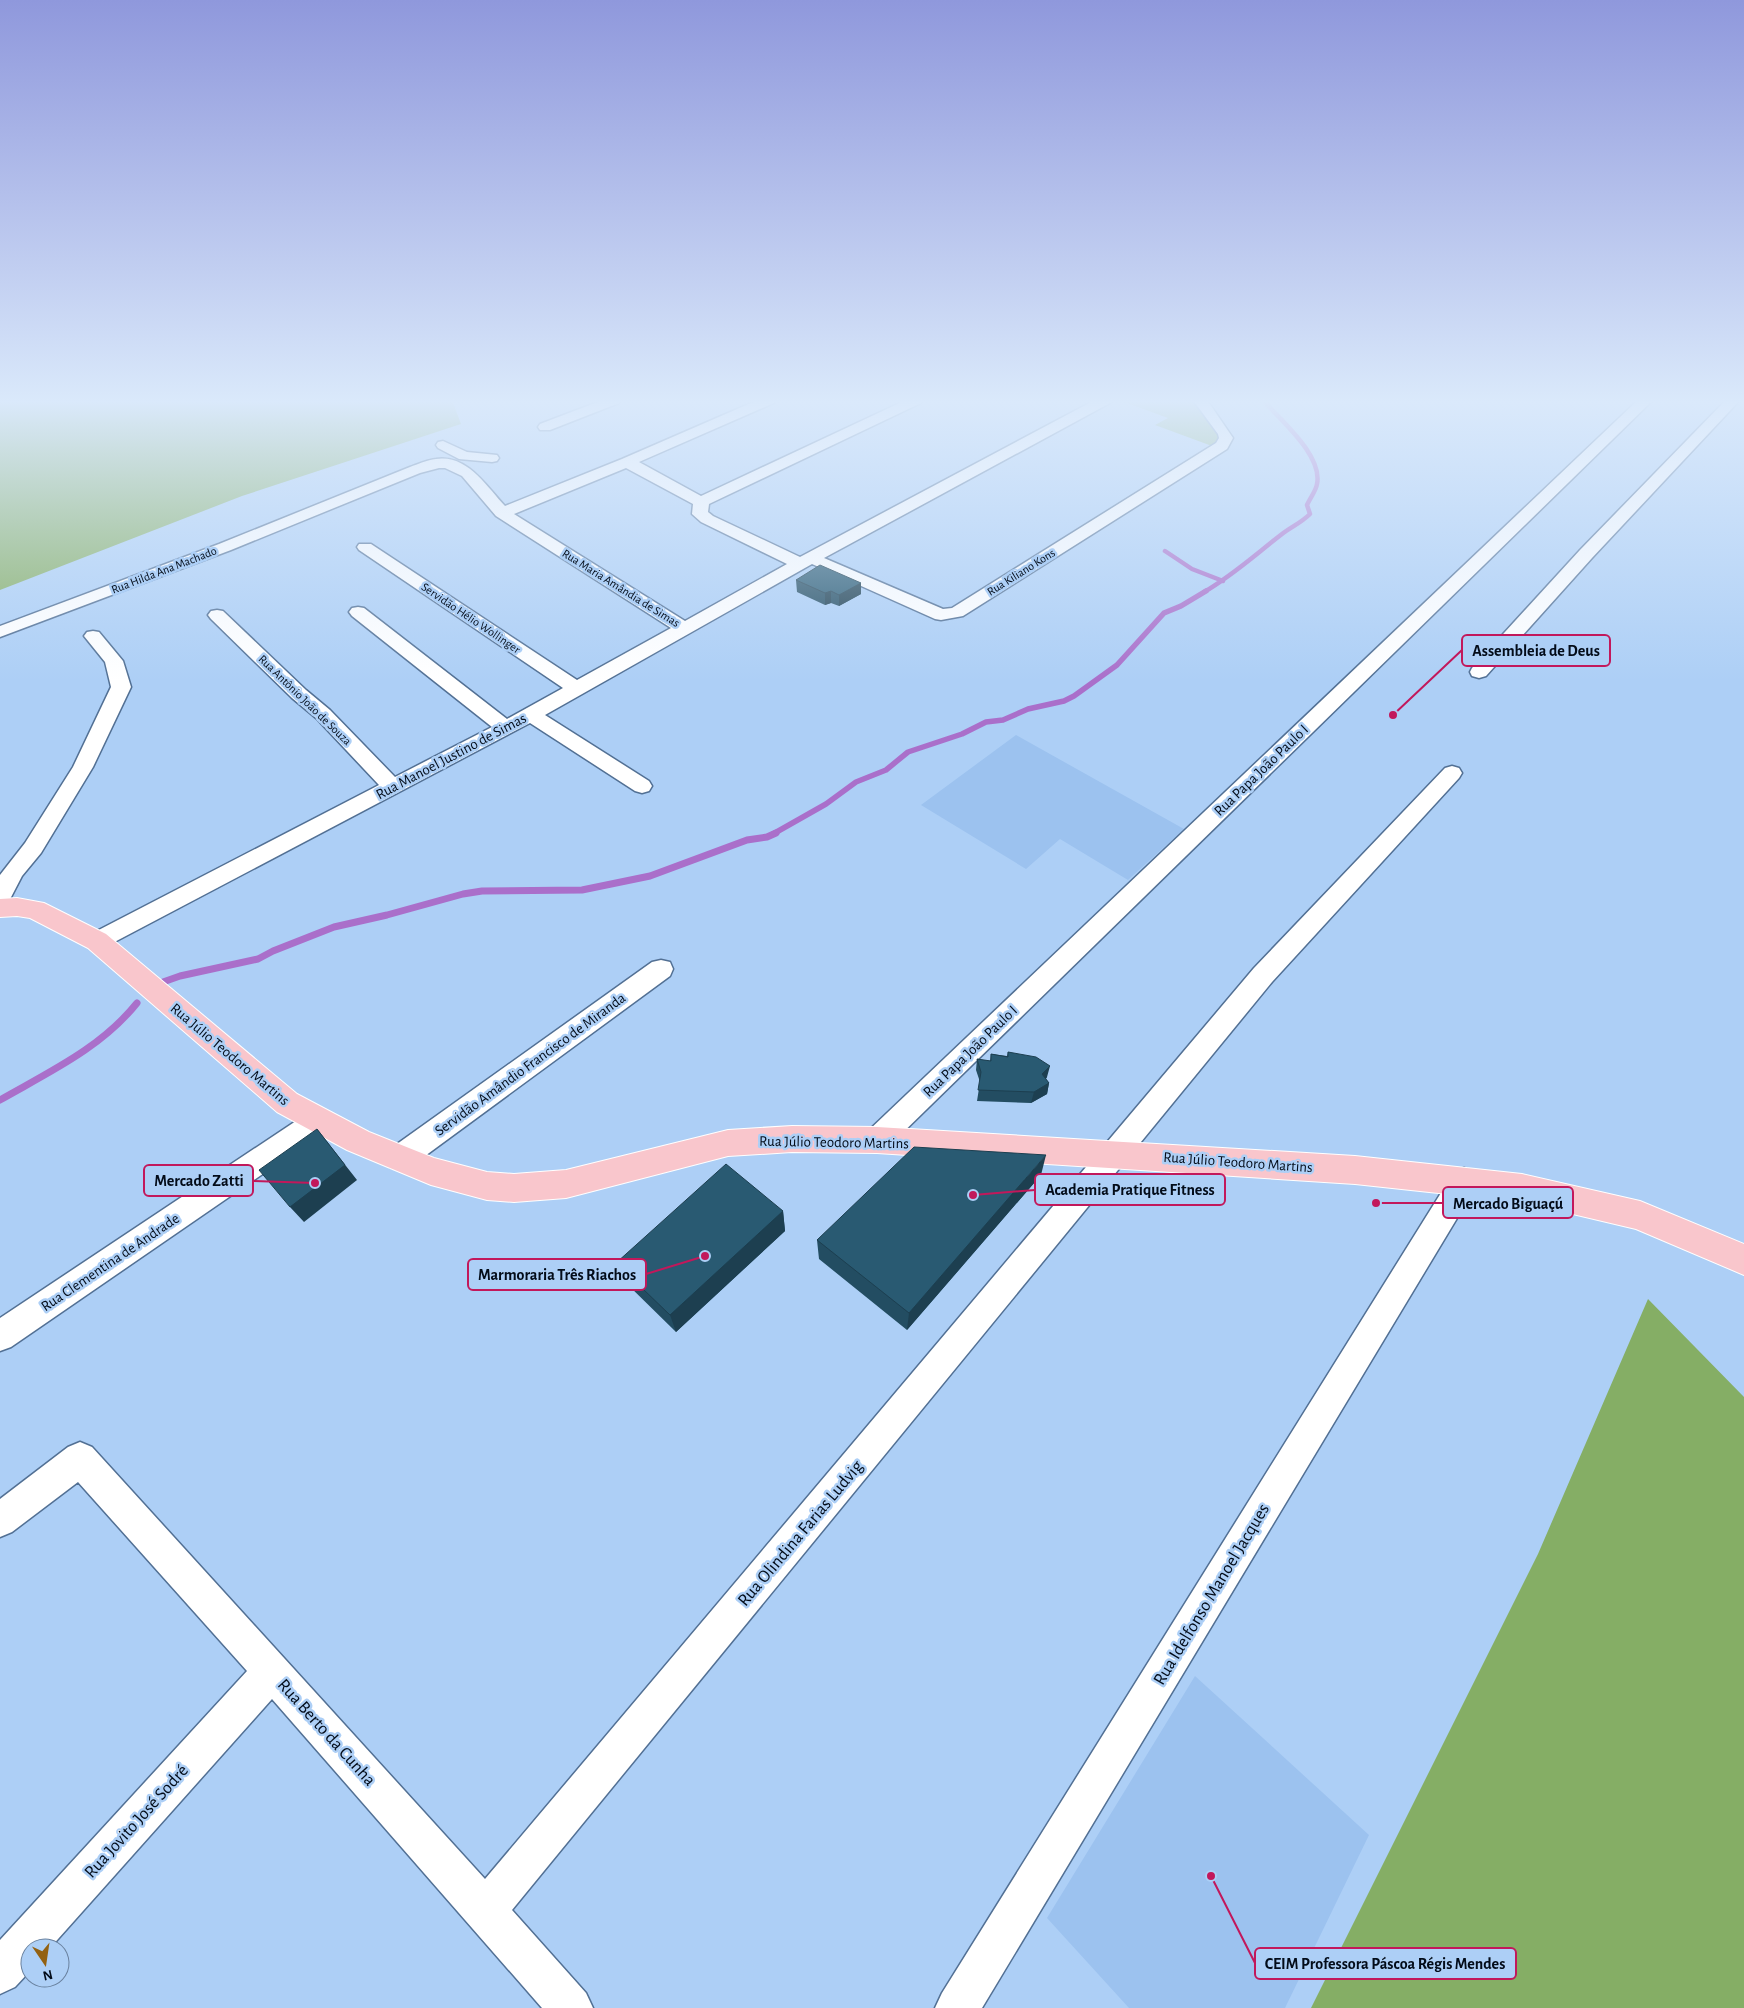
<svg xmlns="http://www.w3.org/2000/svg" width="1744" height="2008" font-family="'Alegreya Sans',sans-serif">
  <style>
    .built { fill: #9cc2ef }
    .green { fill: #85ae65 }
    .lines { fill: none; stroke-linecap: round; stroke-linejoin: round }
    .stream-far2 { stroke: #aa6fca; stroke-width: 4.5 }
    .stream-far1 { stroke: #aa6fca; stroke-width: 5.5 }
    .stream { stroke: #aa6fca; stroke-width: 7 }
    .minor-casing { stroke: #527094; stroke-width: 3 }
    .major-casing { stroke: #fff; stroke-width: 2 }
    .minor { fill: #fff; fill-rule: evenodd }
    .major { fill: #f9c6cc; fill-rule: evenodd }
    .wall { fill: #234d62 }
    .shaded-wall { fill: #1d3f50 }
    .building { fill: #295a72; stroke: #1d3f50 }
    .labels { text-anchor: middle; stroke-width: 5; stroke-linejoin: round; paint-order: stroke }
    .far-street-label { font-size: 12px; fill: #030c19; stroke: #adcff6 }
    .street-label { font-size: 15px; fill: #030c19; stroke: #adcff6 }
    .near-street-label { font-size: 18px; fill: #030c19; stroke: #adcff6 }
    .leader { fill: none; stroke: #c2185b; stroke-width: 2 }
    .callout-dot { fill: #c2185b; stroke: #adcff6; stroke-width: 2 }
    .callout { fill: #adcff6; stroke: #c2185b; stroke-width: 2 }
    .callout-label { font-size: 16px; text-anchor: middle; font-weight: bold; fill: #030c19 }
  </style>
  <rect width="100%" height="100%" fill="#adcff6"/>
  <path class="built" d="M 1016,735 L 1184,829 L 1128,880 L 1060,839 L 1026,869 L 921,805 Z
    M 1195,1676 L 1369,1835 L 1285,2008 L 1129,2008 L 1047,1918 Z"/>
  <path class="green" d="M 0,400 L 452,400 L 461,424 L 242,496 L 0,590 Z
    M 1119,400 L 1195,400 L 1221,435 L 1220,440 L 1212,446 L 1155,425 L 1168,418 Z
    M 1648,1299 L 1744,1397 L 1744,2008 L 1311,2008 L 1538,1554 Z"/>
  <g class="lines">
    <path class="stream-far2" d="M 1165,551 L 1192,569 L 1223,581
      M 1204,592 C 1232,576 1256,554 1282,534 C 1291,527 1301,523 1310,514 L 1307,505 C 1310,498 1316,491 1317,484 C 1323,455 1280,420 1263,400"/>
    <path class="stream-far1" d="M 773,834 L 826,804 L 856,782 L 886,770 L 908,752 L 962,734 L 986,722 L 1003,720 L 1028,709 L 1064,701 L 1074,696 L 1117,665 L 1164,613 L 1181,606 L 1206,591"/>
    <path class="stream" d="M 163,982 L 180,976 L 258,959 L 273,951 L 334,927 L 387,915 L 463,894 L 482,891 L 582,890 L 650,876 L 747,840 L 767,837 L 776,833
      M 0,1100 C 49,1072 101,1048 137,1003"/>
    <defs>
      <path id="minor" d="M 603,400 L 621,400 L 619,403 L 550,430 L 540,430 L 538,427 L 540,424 Z
        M 758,400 L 776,400 L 774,403 L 639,462 L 701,496 L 906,400 L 923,400 L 921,403 L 709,504 L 708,512 L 713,516 L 800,557 L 1095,400 L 1112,400 L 1110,403 L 824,558 L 943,609 L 952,608 L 1216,443 L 1219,438 L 1218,434 L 1193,400 L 1207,400 L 1233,438 L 1227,449 L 963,616 L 941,620 L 935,619 L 812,564 L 545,715 L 649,781 L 652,786 L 649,791 L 642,793 L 635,791 L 530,723 L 105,947 L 97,950 L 89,947 L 85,941 L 89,935 L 379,785 L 316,718 L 292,698 L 211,619 L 208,615 L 211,611 L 217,610 L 223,611 L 306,690 L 330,710 L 395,777 L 492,727 L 352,616 L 349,612 L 352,608 L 358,607 L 364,608 L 507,719 L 563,688 L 359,550 L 357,547 L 359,544 L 371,544 L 577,680 L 671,628 L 496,516 L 462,476 L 445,468 L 439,468 L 420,473 L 231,550 L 0,637 L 0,626 L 219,544 L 410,467 C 418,464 427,460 436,459 C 467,454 487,487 505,506 L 622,459 ZM 626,468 L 693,504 L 692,514 L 701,522 L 787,564 L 685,621 L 514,514 Z
        M 1638,400 L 1653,400 L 887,1148 L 877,1152 L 867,1148 L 863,1140 L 867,1132 Z
        M 1726,400 L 1740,400 L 1592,558 L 1486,676 L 1479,678 L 1472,676 L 1470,672 L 1472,668 L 1580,550 Z
        M 443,441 L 467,452 L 497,455 L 499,458 L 497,461 L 492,462 L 459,459 L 438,448 L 436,445 L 438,442 Z
        M 93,631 L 99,632 L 123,661 L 131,687 L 93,767 L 41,853 L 22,876 L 8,903 L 0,905 L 0,875 L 25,843 L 73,767 L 111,687 L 105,662 L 84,636 L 87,632 Z
        M 1452,766 L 1459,768 L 1462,773 L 1459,778 L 1272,982 L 512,1910 L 586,1993 L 593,2008 L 542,2008 L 272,1699 L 50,1948 L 30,1948 L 30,1971 L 15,1987 L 0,1994 L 0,1940 L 247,1671 L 78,1482 L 12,1532 L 0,1537 L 0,1499 L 68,1447 L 80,1442 L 92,1447 L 485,1879 L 1254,968 L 1445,768 Z
        M 661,960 L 670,962 L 673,969 L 670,976 L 410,1167 L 400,1170 L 390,1167 L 386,1158 L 390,1149 L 652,962 Z
        M 318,1109 L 328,1113 L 332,1121 L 328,1129 L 11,1347 L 0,1351 L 0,1318 L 308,1113 Z
        M 1464,1168 L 1474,1172 L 1478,1181 L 1474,1190 L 982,2008 L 935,2008 L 942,1993 L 1454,1172 Z"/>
      <path id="major" d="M 17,898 L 44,903 L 106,934 L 297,1094 L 369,1132 L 434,1158 L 487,1172 L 514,1174 L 566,1170 L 728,1130 L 792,1126 L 877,1127 L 1355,1156 L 1522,1174 L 1640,1201 L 1744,1244 L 1744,1275 L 1636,1229 L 1522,1202 L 1355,1184 L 877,1153 L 792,1152 L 728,1156 L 566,1198 L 514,1202 L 487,1200 L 431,1185 L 347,1150 L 277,1112 L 88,948 L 30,918 L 17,916 L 0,917 L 0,899 Z"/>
    </defs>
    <use href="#minor" class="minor-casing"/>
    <use href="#major" class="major-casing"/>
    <use href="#minor" class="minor"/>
    <use href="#major" class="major"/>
  </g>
  <path class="wall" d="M 796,580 L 861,583 L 861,594 L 839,606 L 831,603 L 825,605 L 797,592 Z
    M 1008,1052 L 1047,1077 L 1046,1079 L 1049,1083 L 1047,1094 L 1031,1103 L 977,1101 L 980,1082 L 976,1070 L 977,1059 L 990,1061 L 991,1054 L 1007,1056 Z
    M 1041,1175 L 907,1330 L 819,1259 L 817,1240 Z
    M 783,1211 L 785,1231 L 676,1332 L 624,1281 L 616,1263 Z"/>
  <path class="shaded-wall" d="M 861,583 L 861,594 L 839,606 L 839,595 Z
    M 831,591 L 831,603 L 825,605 L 825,593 Z
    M 1050,1066 L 1047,1077 L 1040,1085 L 1042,1074 Z
    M 1049,1083 L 1047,1094 L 1031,1103 L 1034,1092 Z
    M 317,1129 L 357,1180 L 304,1222 L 290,1207 Z
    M 1046,1155 L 1041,1175 L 907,1330 L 909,1313 Z
    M 783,1211 L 785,1231 L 676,1332 L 670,1315 Z"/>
  <path class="building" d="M 820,565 L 861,583 L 839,595 L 831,591 L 825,593 L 796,580 Z
    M 1008,1052 L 1036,1057 L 1050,1066 L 1042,1074 L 1049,1083 L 1034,1092 L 978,1090 L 981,1072 L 977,1059 L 991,1061 L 991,1054 L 1008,1057 Z
    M 317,1129 L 345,1165 L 290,1207 L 259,1170 Z
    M 914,1147 L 1046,1155 L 909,1313 L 817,1240 Z
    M 726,1164 L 783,1211 L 670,1315 L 616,1263 Z"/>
  <linearGradient id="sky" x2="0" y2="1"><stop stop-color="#8f98dc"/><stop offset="0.59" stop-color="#dae9fb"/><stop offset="1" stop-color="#dae9fb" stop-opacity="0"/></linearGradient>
  <rect width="1744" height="681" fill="url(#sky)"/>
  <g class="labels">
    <g class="far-street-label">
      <text transform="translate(164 570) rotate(-21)" y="4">Rua Hilda Ana Machado</text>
      <text transform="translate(1021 572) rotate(-32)" y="4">Rua Kiliano Kons</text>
      <text transform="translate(621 588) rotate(32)" y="4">Rua Maria Amândia de Simas</text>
      <text transform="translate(471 618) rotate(34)" y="4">Servidão Hélio Wollinger</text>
      <text transform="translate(305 700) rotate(44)" y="4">Rua Antônio João de Souza</text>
    </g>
    <g class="street-label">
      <text transform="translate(451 756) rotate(-28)" y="5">Rua Manoel Justino de Simas</text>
      <text transform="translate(1261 770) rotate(-44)" y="5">Rua Papa João Paulo I</text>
      <text transform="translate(970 1051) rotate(-44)" y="5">Rua Papa João Paulo I</text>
      <text transform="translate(230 1054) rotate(40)" y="5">Rua Júlio Teodoro Martins</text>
      <text transform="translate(530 1064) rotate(-36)" y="5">Servidão Amândio Francisco de Miranda</text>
      <text transform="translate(834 1142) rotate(1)" y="5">Rua Júlio Teodoro Martins</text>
      <text transform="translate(1238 1162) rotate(4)" y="5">Rua Júlio Teodoro Martins</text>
      <text transform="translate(110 1262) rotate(-34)" y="5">Rua Clementina de Andrade</text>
    </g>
    <g class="near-street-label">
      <text transform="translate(800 1533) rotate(-50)" y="6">Rua Olindina Farias Ludvig</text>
      <text transform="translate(1211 1594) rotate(-59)" y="6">Rua Idelfonso Manoel Jacques</text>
      <text transform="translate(327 1732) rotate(48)" y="6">Rua Berto da Cunha</text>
      <text transform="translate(136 1821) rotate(-48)" y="6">Rua Jovito José Sodré</text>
    </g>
  </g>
  <path class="leader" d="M1393 715L1462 650M315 1183L253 1181M973 1195L1035 1190M1376 1203L1443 1203M705 1256L646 1274M1211 1876L1255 1963"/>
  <g class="callout-dot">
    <circle cx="1393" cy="715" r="5"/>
    <circle cx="315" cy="1183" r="5"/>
    <circle cx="973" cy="1195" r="5"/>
    <circle cx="1376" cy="1203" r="5"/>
    <circle cx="705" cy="1256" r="5"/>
    <circle cx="1211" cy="1876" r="5"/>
  </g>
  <g class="callout">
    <rect x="1462" y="635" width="148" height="31" rx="5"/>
    <rect x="144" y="1165" width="109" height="31" rx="5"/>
    <rect x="1035" y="1174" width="190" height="31" rx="5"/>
    <rect x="1443" y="1187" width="130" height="31" rx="5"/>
    <rect x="468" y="1259" width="178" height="31" rx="5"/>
    <rect x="1255" y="1948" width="261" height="31" rx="5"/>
  </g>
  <g class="callout-label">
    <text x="1536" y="656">Assembleia de Deus</text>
    <text x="199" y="1186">Mercado Zatti</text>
    <text x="1130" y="1195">Academia Pratique Fitness</text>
    <text x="1508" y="1209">Mercado Biguaçú</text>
    <text x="557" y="1280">Marmoraria Três Riachos</text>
    <text x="1385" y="1969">CEIM Professora Páscoa Régis Mendes</text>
  </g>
  <g transform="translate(45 1963) rotate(167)"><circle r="24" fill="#adcff6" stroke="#69819e"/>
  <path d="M0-4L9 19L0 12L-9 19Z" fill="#936111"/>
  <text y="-8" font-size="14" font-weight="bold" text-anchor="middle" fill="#030c19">N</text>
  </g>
</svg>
